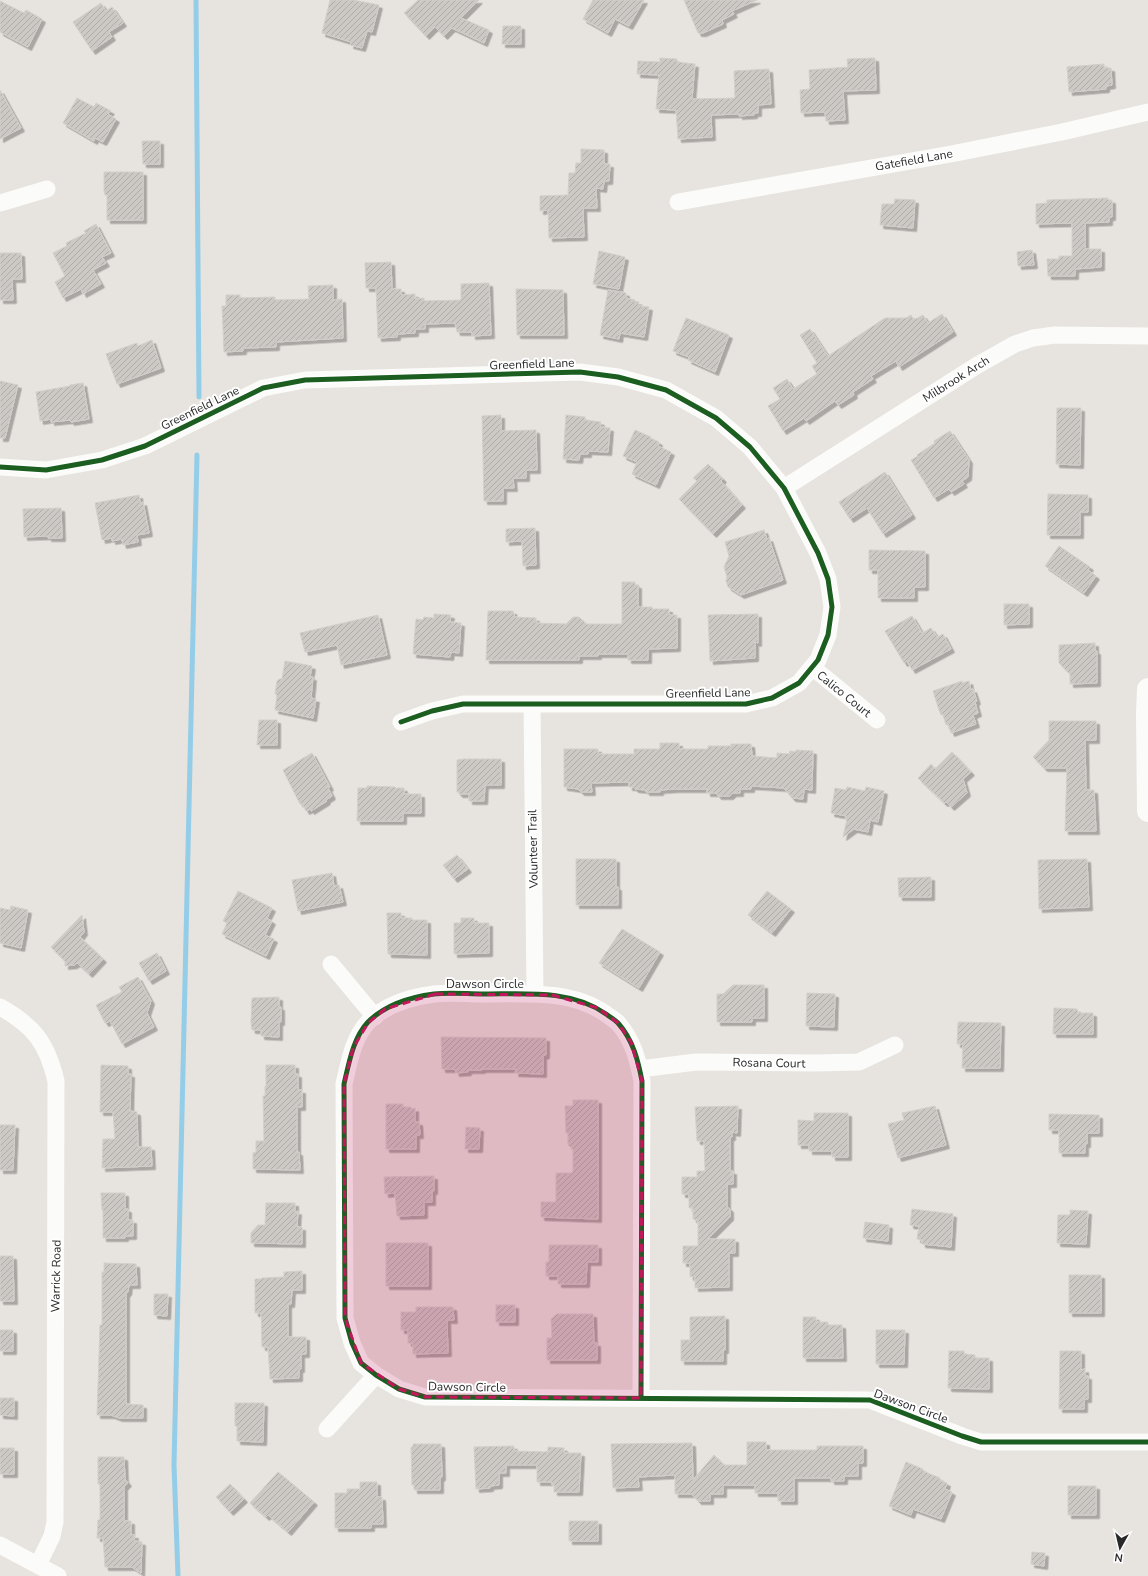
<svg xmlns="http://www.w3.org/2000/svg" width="1148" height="1576" font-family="'Nunito Sans',sans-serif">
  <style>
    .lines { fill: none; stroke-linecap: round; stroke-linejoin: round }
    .stream { stroke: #94cde7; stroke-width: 5 }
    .building { fill: url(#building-hatch); stroke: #d2cfca; filter: url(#shadow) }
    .street { stroke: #fbfbfa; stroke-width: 17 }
    .secondary { stroke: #fbfbfa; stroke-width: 22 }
    .cycleway-casing { stroke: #fff; stroke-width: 8 }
    .cycleway { stroke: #1b5e20; stroke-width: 5 }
    .marked { fill: #c2185b; fill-opacity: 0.2; stroke: #c2185b; stroke-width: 3; stroke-dasharray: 8 5; stroke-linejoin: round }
    .labels { text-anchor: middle; stroke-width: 4; stroke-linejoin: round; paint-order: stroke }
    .street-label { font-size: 12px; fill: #292929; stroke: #fff }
  </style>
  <defs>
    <pattern id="building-hatch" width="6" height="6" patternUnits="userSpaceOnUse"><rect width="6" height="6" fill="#ccc9c5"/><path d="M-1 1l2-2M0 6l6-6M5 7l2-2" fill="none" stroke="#afada9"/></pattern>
    <filter id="shadow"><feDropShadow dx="3.5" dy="3.5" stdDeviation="0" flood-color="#0004"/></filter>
  </defs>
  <rect width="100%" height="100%" fill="#e7e3de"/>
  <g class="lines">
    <path class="stream" d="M 196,0 L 199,397
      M 178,1576 L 174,1465 L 197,455"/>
  </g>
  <path class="building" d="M 330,0 L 353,0 L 379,5 L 372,32 L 367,31 L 362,48 L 350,45 L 351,42 L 322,33 Z
    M 418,0 L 479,0 L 461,18 L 489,30 L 484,43 L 452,28 L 444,36 L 435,27 L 426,36 L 404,13 Z
    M 593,0 L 644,0 L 629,26 L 615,19 L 608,33 L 583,19 Z
    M 684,0 L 757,0 L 732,11 L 734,14 L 722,20 L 723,24 L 703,33 L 698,33 Z
    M 0,1 L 24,13 L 26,10 L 42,19 L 28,47 L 0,32 Z
    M 101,3 L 106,11 L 112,7 L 123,23 L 109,32 L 112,37 L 92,51 L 73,22 Z
    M 503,26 L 521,26 L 521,44 L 502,44 Z
    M 660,58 L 677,59 L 677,62 L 695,64 L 692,99 L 735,98 L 734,71 L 769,69 L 771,104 L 758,105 L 758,113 L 754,113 L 754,115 L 739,116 L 739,114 L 711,115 L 712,137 L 678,139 L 676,110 L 656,109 L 659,75 L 637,74 L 638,61 L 660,62 Z
    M 875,58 L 876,90 L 843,91 L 845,120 L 826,121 L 825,112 L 801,113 L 800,90 L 810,89 L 809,70 L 848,67 L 847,59 Z
    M 1104,64 L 1104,68 L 1111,68 L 1112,85 L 1106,86 L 1106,89 L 1069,92 L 1067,67 Z
    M 0,90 L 21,128 L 0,139 Z
    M 77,98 L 94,107 L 96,103 L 111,111 L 108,114 L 116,119 L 103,142 L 95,138 L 94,141 L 63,123 Z
    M 142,141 L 160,141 L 160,164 L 143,164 Z
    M 581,149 L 604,150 L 604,164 L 610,164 L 609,181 L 604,181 L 603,189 L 596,188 L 597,208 L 583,208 L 584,237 L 549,238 L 548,210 L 540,211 L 540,196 L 568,195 L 569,173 L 575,173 L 576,163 L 581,163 Z
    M 104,172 L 143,172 L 143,220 L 107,220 L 107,195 L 105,195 L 104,191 Z
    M 1108,198 L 1108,200 L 1112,200 L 1112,217 L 1109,217 L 1109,222 L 1085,223 L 1085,249 L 1101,249 L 1101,267 L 1075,269 L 1075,276 L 1048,276 L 1047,259 L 1059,259 L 1059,256 L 1072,256 L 1072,223 L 1036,224 L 1036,204 L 1047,203 L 1047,200 Z
    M 895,199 L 915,200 L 913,228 L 880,225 L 882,204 L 894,204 Z
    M 96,224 L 111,253 L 102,257 L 106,263 L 93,270 L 101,284 L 83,294 L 81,289 L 63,298 L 55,282 L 65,276 L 53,253 L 67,246 L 66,243 L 86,233 L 84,231 Z
    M 1032,250 L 1034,265 L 1018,266 L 1017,252 Z
    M 599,251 L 625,257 L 619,289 L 593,284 Z
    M 0,253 L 21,253 L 22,279 L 12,279 L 13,300 L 0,300 Z
    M 391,262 L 392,289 L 401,289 L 401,295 L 415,294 L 415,299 L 424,298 L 424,301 L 461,300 L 461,284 L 489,283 L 491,335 L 472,336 L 472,332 L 457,332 L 455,323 L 425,324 L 425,329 L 415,329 L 415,333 L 397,334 L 397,337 L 378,338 L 376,288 L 366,288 L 365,263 Z
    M 333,285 L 333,300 L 342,299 L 343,338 L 276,342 L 276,347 L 243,348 L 243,351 L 224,352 L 222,306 L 226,306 L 226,295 L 240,295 L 240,298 L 275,297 L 275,300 L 309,299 L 308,286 Z
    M 516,289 L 563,290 L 564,335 L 517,335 Z
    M 608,290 L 626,293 L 626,298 L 635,300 L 634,301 L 639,302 L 638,306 L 649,307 L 644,337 L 620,333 L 619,339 L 600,335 Z
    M 942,314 L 953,332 L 899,367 L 896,361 L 871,376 L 873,379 L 853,392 L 854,395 L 838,405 L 835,401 L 806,421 L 804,418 L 783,431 L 768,406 L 780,399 L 773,388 L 787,379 L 793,389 L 817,374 L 812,366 L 817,363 L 800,335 L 810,329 L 828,356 L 885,318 L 906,318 L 911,315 L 914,320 L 923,315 L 928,323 Z
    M 686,318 L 729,335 L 715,372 L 688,360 L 689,357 L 673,351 Z
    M 152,340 L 161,368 L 117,384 L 106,354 L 137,343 L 138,346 Z
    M 0,381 L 18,385 L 5,438 L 0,438 Z
    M 83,383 L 89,419 L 71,422 L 70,420 L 51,422 L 51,419 L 40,421 L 36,392 L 70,386 L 70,385 Z
    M 1057,408 L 1081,408 L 1080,465 L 1056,464 Z
    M 501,415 L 501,431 L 536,430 L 537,470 L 526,470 L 526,478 L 513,478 L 514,488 L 503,488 L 503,501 L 484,501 L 482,416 Z
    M 566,415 L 585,417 L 585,420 L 601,422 L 600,427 L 610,428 L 608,452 L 588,451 L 588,454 L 580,454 L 579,460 L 563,459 Z
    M 635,430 L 651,437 L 650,438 L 659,442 L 658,446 L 671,452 L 656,485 L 632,474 L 637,462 L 623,456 Z
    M 950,431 L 969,460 L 968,477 L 962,481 L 964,484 L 951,492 L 949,489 L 934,498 L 911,460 L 918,456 L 917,455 L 935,443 L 934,441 Z
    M 708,464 L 723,479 L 721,481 L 742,505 L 713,534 L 679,499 L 697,481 L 693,478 Z
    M 885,472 L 912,515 L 883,534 L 867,508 L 850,519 L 839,502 Z
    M 1048,494 L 1088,495 L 1088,512 L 1080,512 L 1080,535 L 1047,535 Z
    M 139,495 L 140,503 L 143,502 L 149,533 L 137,535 L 138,542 L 123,545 L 122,539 L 112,541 L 112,538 L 102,540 L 95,503 Z
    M 61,508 L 62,538 L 48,538 L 48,536 L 24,537 L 23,509 Z
    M 535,528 L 536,565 L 523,566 L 522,541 L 506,542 L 506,529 Z
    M 764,530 L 767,539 L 769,538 L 783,580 L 741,595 L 728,587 L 726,581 L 727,577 L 724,567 L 729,556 L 725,542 Z
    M 1059,546 L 1090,567 L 1088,570 L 1096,576 L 1084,593 L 1045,566 Z
    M 869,550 L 925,551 L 925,587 L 914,587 L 914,598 L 878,598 L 878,570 L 869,570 Z
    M 622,582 L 635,582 L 635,585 L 638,585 L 638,607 L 652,607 L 652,609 L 669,609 L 669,615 L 677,615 L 677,648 L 648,649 L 648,660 L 628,660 L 628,654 L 598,654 L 598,656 L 579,656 L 579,660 L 486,660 L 488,611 L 513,611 L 515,617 L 536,618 L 536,623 L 566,624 L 573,617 L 579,617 L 586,624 L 622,624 Z
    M 1004,604 L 1029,604 L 1029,624 L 1004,625 Z
    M 434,614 L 451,615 L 450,622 L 461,623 L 459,653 L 451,652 L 450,657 L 413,654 L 416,619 L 423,620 L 424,617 L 434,618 Z
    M 758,614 L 758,643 L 755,642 L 755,658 L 710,661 L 708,615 Z
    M 378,615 L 387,655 L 341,665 L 337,645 L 305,652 L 300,633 Z
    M 912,616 L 922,633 L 931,628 L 937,637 L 943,634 L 951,649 L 912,670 L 907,661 L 904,663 L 885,631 Z
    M 1095,643 L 1095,651 L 1097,651 L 1097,683 L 1070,684 L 1070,674 L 1059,663 L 1059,645 Z
    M 285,661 L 312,666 L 310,677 L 313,677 L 311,698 L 316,699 L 313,718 L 275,710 L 277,695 L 275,694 L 277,681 L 279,679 L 282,679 Z
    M 962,681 L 962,683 L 969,681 L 971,690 L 973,689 L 977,701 L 975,702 L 978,713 L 973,715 L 976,724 L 951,733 L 948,724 L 946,725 L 943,714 L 941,715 L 939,710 L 933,691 Z
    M 259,720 L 277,720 L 277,745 L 257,745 Z
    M 1049,721 L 1096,721 L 1096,740 L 1085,740 L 1086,790 L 1094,790 L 1096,831 L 1065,831 L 1067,768 L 1044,768 L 1033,757 L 1049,740 Z
    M 660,743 L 679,743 L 679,749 L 708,749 L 708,746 L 731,746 L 731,744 L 751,744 L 752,756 L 777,758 L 777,753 L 789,754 L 790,751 L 796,752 L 796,750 L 813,751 L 812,790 L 804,789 L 803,799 L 792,798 L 784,788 L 751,786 L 751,789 L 740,789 L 740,793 L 733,793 L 730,796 L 718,796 L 716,793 L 707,793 L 707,789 L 674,789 L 660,790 L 660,792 L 646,792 L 646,790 L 635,789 L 633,787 L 629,787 L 629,782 L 591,783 L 592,792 L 581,792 L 578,789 L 564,787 L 564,749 L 598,749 L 598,754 L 634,754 L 634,749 L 660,749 Z
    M 952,752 L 971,772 L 963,779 L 967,793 L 951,807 L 946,802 L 944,803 L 941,800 L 918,778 L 931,764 L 935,769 Z
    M 312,753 L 330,787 L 328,788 L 332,796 L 326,800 L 327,801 L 311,811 L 310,809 L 306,811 L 302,803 L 300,804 L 283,770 Z
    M 464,759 L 501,759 L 501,785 L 485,785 L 484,801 L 469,801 L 469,794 L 459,794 L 459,792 L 457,792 L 457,760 Z
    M 367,786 L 395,787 L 395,788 L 404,788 L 404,794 L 421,794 L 421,813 L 403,813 L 403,821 L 357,821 L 358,788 L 367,788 Z
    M 847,787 L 865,791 L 866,787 L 884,791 L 878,822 L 870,820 L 868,832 L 854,829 L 843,837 L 847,819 L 845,819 L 846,816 L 831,813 L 835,788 L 846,790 Z
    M 457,855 L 468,869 L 454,879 L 443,865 Z
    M 576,859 L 616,859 L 616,887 L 618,887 L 618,905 L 576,905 Z
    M 1087,859 L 1089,907 L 1039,909 L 1038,860 Z
    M 332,873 L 334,886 L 339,885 L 343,902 L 298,911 L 292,880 Z
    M 931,877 L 931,897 L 899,897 L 898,878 Z
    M 238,891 L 272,908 L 267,918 L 272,921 L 265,935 L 274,939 L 266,956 L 222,934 L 227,923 L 223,921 Z
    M 767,891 L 791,909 L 772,933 L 748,915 Z
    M 11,906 L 28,910 L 21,948 L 0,943 L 0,908 L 10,910 Z
    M 387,913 L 401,913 L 401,918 L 412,918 L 412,920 L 427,920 L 427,955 L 388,954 Z
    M 82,915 L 84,932 L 80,937 L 103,959 L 89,974 L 77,963 L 74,965 L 65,966 L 65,961 L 51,947 Z
    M 461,918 L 474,918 L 474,923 L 489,923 L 489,953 L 454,954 L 454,923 L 461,923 Z
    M 622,929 L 660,952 L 639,988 L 599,963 Z
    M 157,953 L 166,971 L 149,981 L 139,963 Z
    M 138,977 L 151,1001 L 147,1013 L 154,1027 L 122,1044 L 110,1021 L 105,1023 L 96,1005 L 122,992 L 119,987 Z
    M 733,985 L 764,985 L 764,1018 L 752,1018 L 752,1022 L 717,1022 L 717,994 L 723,994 Z
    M 807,993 L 835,994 L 834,1027 L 806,1026 Z
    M 279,997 L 279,1007 L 281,1007 L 281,1022 L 279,1022 L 279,1037 L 261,1036 L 261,1030 L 252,1030 L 251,1022 L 252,998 Z
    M 1054,1008 L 1077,1009 L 1078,1013 L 1093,1013 L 1093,1034 L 1053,1034 Z
    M 958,1022 L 1001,1023 L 1000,1068 L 962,1068 L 963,1044 L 957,1044 Z
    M 441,1037 L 546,1038 L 546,1055 L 543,1056 L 543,1074 L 515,1073 L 516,1069 L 482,1069 L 482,1070 L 468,1070 L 468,1072 L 456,1073 L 455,1069 L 442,1069 Z
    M 101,1065 L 128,1066 L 128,1074 L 131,1074 L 130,1111 L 137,1112 L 138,1147 L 151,1147 L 152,1166 L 102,1168 L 103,1139 L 115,1139 L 113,1112 L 100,1112 Z
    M 266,1065 L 295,1065 L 295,1074 L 298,1074 L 298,1090 L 302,1090 L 302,1107 L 297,1107 L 297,1152 L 299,1152 L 300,1170 L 253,1169 L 253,1153 L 256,1152 L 256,1141 L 264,1141 L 263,1096 L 265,1096 L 265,1086 L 266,1086 Z
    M 573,1100 L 598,1100 L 598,1219 L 541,1217 L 541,1202 L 556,1202 L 556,1173 L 572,1173 L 573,1171 L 573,1149 L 568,1145 L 568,1133 L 566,1133 L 565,1106 L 573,1106 Z
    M 386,1104 L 403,1104 L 403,1107 L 411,1107 L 411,1109 L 415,1108 L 415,1122 L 419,1122 L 420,1135 L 416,1135 L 416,1149 L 386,1149 Z
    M 738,1106 L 737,1133 L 732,1132 L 732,1137 L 730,1137 L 730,1171 L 733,1171 L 733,1184 L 727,1184 L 727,1206 L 730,1209 L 730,1217 L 708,1239 L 735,1239 L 735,1253 L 729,1253 L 729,1287 L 695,1288 L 695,1276 L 690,1277 L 690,1263 L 683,1263 L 683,1246 L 698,1246 L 698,1220 L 693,1219 L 693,1208 L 689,1208 L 689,1194 L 682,1194 L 682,1177 L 697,1177 L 697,1171 L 705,1171 L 704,1141 L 697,1141 L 695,1107 Z
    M 935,1106 L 946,1145 L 898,1158 L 888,1124 L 904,1120 L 902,1113 Z
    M 814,1113 L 848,1113 L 848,1157 L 832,1157 L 832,1151 L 809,1151 L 809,1145 L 798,1145 L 798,1120 L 814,1121 Z
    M 1049,1114 L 1099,1115 L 1099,1133 L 1087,1133 L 1087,1144 L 1085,1144 L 1085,1153 L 1059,1153 L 1059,1130 L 1049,1130 Z
    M 0,1125 L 15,1125 L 13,1170 L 0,1170 Z
    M 466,1127 L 480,1128 L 479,1149 L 465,1149 Z
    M 434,1176 L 434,1191 L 432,1191 L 432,1202 L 424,1202 L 424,1215 L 397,1216 L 395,1193 L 385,1194 L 384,1177 Z
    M 101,1193 L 125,1193 L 125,1209 L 128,1209 L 128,1220 L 133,1220 L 133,1236 L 125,1236 L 125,1238 L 103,1238 L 103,1210 L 102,1210 Z
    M 266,1203 L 295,1203 L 295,1212 L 298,1211 L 297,1227 L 302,1227 L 302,1244 L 251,1243 L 251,1233 L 258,1225 L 265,1225 Z
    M 912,1209 L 953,1214 L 951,1247 L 922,1244 L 922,1240 L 917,1239 L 919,1226 L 910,1225 Z
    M 1070,1210 L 1088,1211 L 1086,1244 L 1057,1243 L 1058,1215 L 1070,1215 Z
    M 865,1222 L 889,1225 L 888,1241 L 863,1238 Z
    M 386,1243 L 428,1243 L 428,1286 L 386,1286 Z
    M 549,1245 L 598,1245 L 598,1262 L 587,1262 L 586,1284 L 558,1284 L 558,1276 L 546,1276 L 546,1262 L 549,1262 Z
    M 0,1256 L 13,1256 L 14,1301 L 0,1301 Z
    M 104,1263 L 136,1264 L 137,1285 L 129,1285 L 128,1292 L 126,1294 L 126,1404 L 143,1405 L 143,1418 L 119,1418 L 111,1415 L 97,1415 L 100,1325 L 102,1325 L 102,1272 L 104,1272 Z
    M 302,1271 L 302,1290 L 292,1290 L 291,1304 L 288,1304 L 288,1337 L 306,1337 L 306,1354 L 301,1354 L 301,1369 L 299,1369 L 299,1378 L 270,1379 L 268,1347 L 262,1347 L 261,1313 L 255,1313 L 255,1279 L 262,1279 L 262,1278 L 284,1277 L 284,1272 Z
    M 1069,1275 L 1101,1275 L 1101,1313 L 1069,1313 Z
    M 154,1294 L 168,1294 L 167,1316 L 154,1315 Z
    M 496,1305 L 515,1305 L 515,1322 L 496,1322 Z
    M 416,1307 L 453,1307 L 454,1320 L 447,1320 L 448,1353 L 413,1354 L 413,1343 L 408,1343 L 408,1330 L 401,1330 L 401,1312 L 416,1312 Z
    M 557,1314 L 593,1314 L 594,1343 L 597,1343 L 597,1360 L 547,1360 L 547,1338 L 552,1338 L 551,1319 Z
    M 725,1316 L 725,1350 L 723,1350 L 723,1361 L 681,1361 L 681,1340 L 690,1340 L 690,1317 Z
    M 803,1317 L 816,1317 L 816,1322 L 828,1322 L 828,1325 L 842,1325 L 843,1358 L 803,1358 Z
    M 0,1330 L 13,1330 L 13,1351 L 0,1351 Z
    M 876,1330 L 905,1330 L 904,1364 L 876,1364 Z
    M 949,1351 L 964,1351 L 964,1354 L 975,1355 L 975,1358 L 989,1358 L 989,1389 L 948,1388 Z
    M 1060,1351 L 1081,1351 L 1081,1370 L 1085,1369 L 1085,1376 L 1088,1376 L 1088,1399 L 1084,1399 L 1084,1409 L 1059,1409 Z
    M 0,1398 L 14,1398 L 14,1416 L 0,1415 Z
    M 235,1403 L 264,1403 L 263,1442 L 237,1441 L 237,1426 L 235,1426 Z
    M 747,1442 L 766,1442 L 766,1450 L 817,1450 L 817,1446 L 863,1446 L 863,1463 L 858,1463 L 858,1476 L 844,1476 L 844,1481 L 831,1481 L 831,1478 L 794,1478 L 794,1501 L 778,1501 L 778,1493 L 755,1493 L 755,1485 L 723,1485 L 723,1494 L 710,1494 L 710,1501 L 698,1501 L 692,1494 L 675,1494 L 675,1475 L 638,1477 L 639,1487 L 613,1488 L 611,1444 L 692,1443 L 693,1480 L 714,1455 L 724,1465 L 747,1465 Z
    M 413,1444 L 441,1444 L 442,1477 L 440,1478 L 440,1490 L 414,1490 L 414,1485 L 412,1485 L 411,1447 L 413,1447 Z
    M 514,1446 L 514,1451 L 545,1452 L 548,1451 L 548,1447 L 564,1448 L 564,1453 L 581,1453 L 579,1492 L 554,1492 L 554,1485 L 552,1485 L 552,1482 L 537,1482 L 537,1465 L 506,1465 L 506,1473 L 499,1473 L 499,1485 L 490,1486 L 490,1488 L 476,1489 L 474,1447 Z
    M 0,1448 L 14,1448 L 14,1474 L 0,1474 Z
    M 98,1457 L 124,1457 L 125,1479 L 128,1483 L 124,1487 L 124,1521 L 131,1521 L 131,1535 L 135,1535 L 134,1541 L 142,1542 L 141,1573 L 132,1567 L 105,1567 L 103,1538 L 97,1538 L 98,1520 L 100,1520 L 100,1484 L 98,1484 Z
    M 906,1462 L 923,1469 L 923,1471 L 940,1478 L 939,1480 L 947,1483 L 945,1489 L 952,1492 L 941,1519 L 913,1509 L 911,1515 L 889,1506 Z
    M 278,1472 L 314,1502 L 288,1532 L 268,1515 L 266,1517 L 250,1503 Z
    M 360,1482 L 377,1482 L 377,1497 L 382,1497 L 383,1524 L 371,1524 L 371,1528 L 335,1528 L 335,1493 L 347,1493 L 347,1489 L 360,1489 Z
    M 230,1484 L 244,1499 L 230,1512 L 216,1497 Z
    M 1068,1486 L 1096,1486 L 1096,1515 L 1068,1515 Z
    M 569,1521 L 598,1521 L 598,1541 L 569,1541 Z
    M 1032,1552 L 1045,1553 L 1044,1566 L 1031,1564 Z"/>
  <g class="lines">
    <path class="street" d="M 678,202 L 951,154 L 1062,132 L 1148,112
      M 0,203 L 47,189
      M 0,467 L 46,470 L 102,460 L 145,446 L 263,388 L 305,380 L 580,372 L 618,377 L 666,390 L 716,418 L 750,447 L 784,488 L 818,553 L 828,579 L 832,607 L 828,635 L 818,660 L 799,683 L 772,698 L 746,704 L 463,704 L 432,711 L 401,722
      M 784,488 L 976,366 L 1015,344 L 1033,338 L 1055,335 L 1148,336
      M 812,667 L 877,720
      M 532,704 L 535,994
      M 331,964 L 375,1017
      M 0,1007 C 34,1026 47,1043 56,1081 L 55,1522 L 52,1536 L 38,1565
      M 640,1069 L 696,1062 L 816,1063 L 859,1062 L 895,1045
      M 641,1398 L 642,1081 C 638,1060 633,1040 618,1023 C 615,1020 610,1017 606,1014 C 571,989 524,994 483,994 C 467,994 450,992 434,994 C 411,997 385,1005 368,1022 C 353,1038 349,1063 344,1084 L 345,1318 L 352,1343 L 361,1363 L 376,1375 L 399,1389 L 425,1397 L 870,1400 L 962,1436 L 981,1442 L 1148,1442
      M 327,1429 L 376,1375
      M 0,1545 L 58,1576"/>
    <path class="secondary" d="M 1148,689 L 1147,712 L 1148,811"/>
    <defs>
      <path id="cycleway" d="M 0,467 L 46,470 L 102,460 L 145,446 L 263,388 L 305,380 L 580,372 L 618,377 L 666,390 L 716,418 L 750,447 L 784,488 L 818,553 L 828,579 L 832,607 L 828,635 L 818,660 L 799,683 L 772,698 L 746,704 L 463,704 L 432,711 L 401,722
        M 641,1398 L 642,1081 C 638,1060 633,1040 618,1023 C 615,1020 610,1017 606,1014 C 571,989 524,994 483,994 C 467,994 450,992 434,994 C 411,997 385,1005 368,1022 C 353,1038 349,1063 344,1084 L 345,1318 L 352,1343 L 361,1363 L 376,1375 L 399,1389 L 425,1397 L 870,1400 L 962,1436 L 981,1442 L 1148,1442"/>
    </defs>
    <use href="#cycleway" class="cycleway-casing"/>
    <use href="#cycleway" class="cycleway"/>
  </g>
  <path class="marked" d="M 435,994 L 552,995 L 598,1008 L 618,1023 L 631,1042 L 642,1081 L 641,1398 L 425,1397 L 399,1389 L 361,1363 L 345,1318 L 344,1084 L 353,1048 L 368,1023 L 385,1009 Z"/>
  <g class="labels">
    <g class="street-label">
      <text transform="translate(914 160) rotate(-10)" y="4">Gatefield Lane</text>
      <text transform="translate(532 364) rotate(-2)" y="4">Greenfield Lane</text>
      <text transform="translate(956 379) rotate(-32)" y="4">Milbrook Arch</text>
      <text transform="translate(200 408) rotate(-26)" y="4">Greenfield Lane</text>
      <text transform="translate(708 693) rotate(-1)" y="4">Greenfield Lane</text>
      <text transform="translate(844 694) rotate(39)" y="4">Calico Court</text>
      <text transform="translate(533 849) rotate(-91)" y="4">Volunteer Trail</text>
      <text x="485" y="988">Dawson Circle</text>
      <text transform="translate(769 1063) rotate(1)" y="4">Rosana Court</text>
      <text transform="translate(56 1276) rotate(-89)" y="4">Warrick Road</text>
      <text transform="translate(467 1387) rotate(1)" y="4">Dawson Circle</text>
      <text transform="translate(911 1406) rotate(20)" y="4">Dawson Circle</text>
    </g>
  </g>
  <g transform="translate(1120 1548) rotate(188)" stroke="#ffffff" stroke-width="3" paint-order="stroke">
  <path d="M0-3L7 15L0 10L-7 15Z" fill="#292929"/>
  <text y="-6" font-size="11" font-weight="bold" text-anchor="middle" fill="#292929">N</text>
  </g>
</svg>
